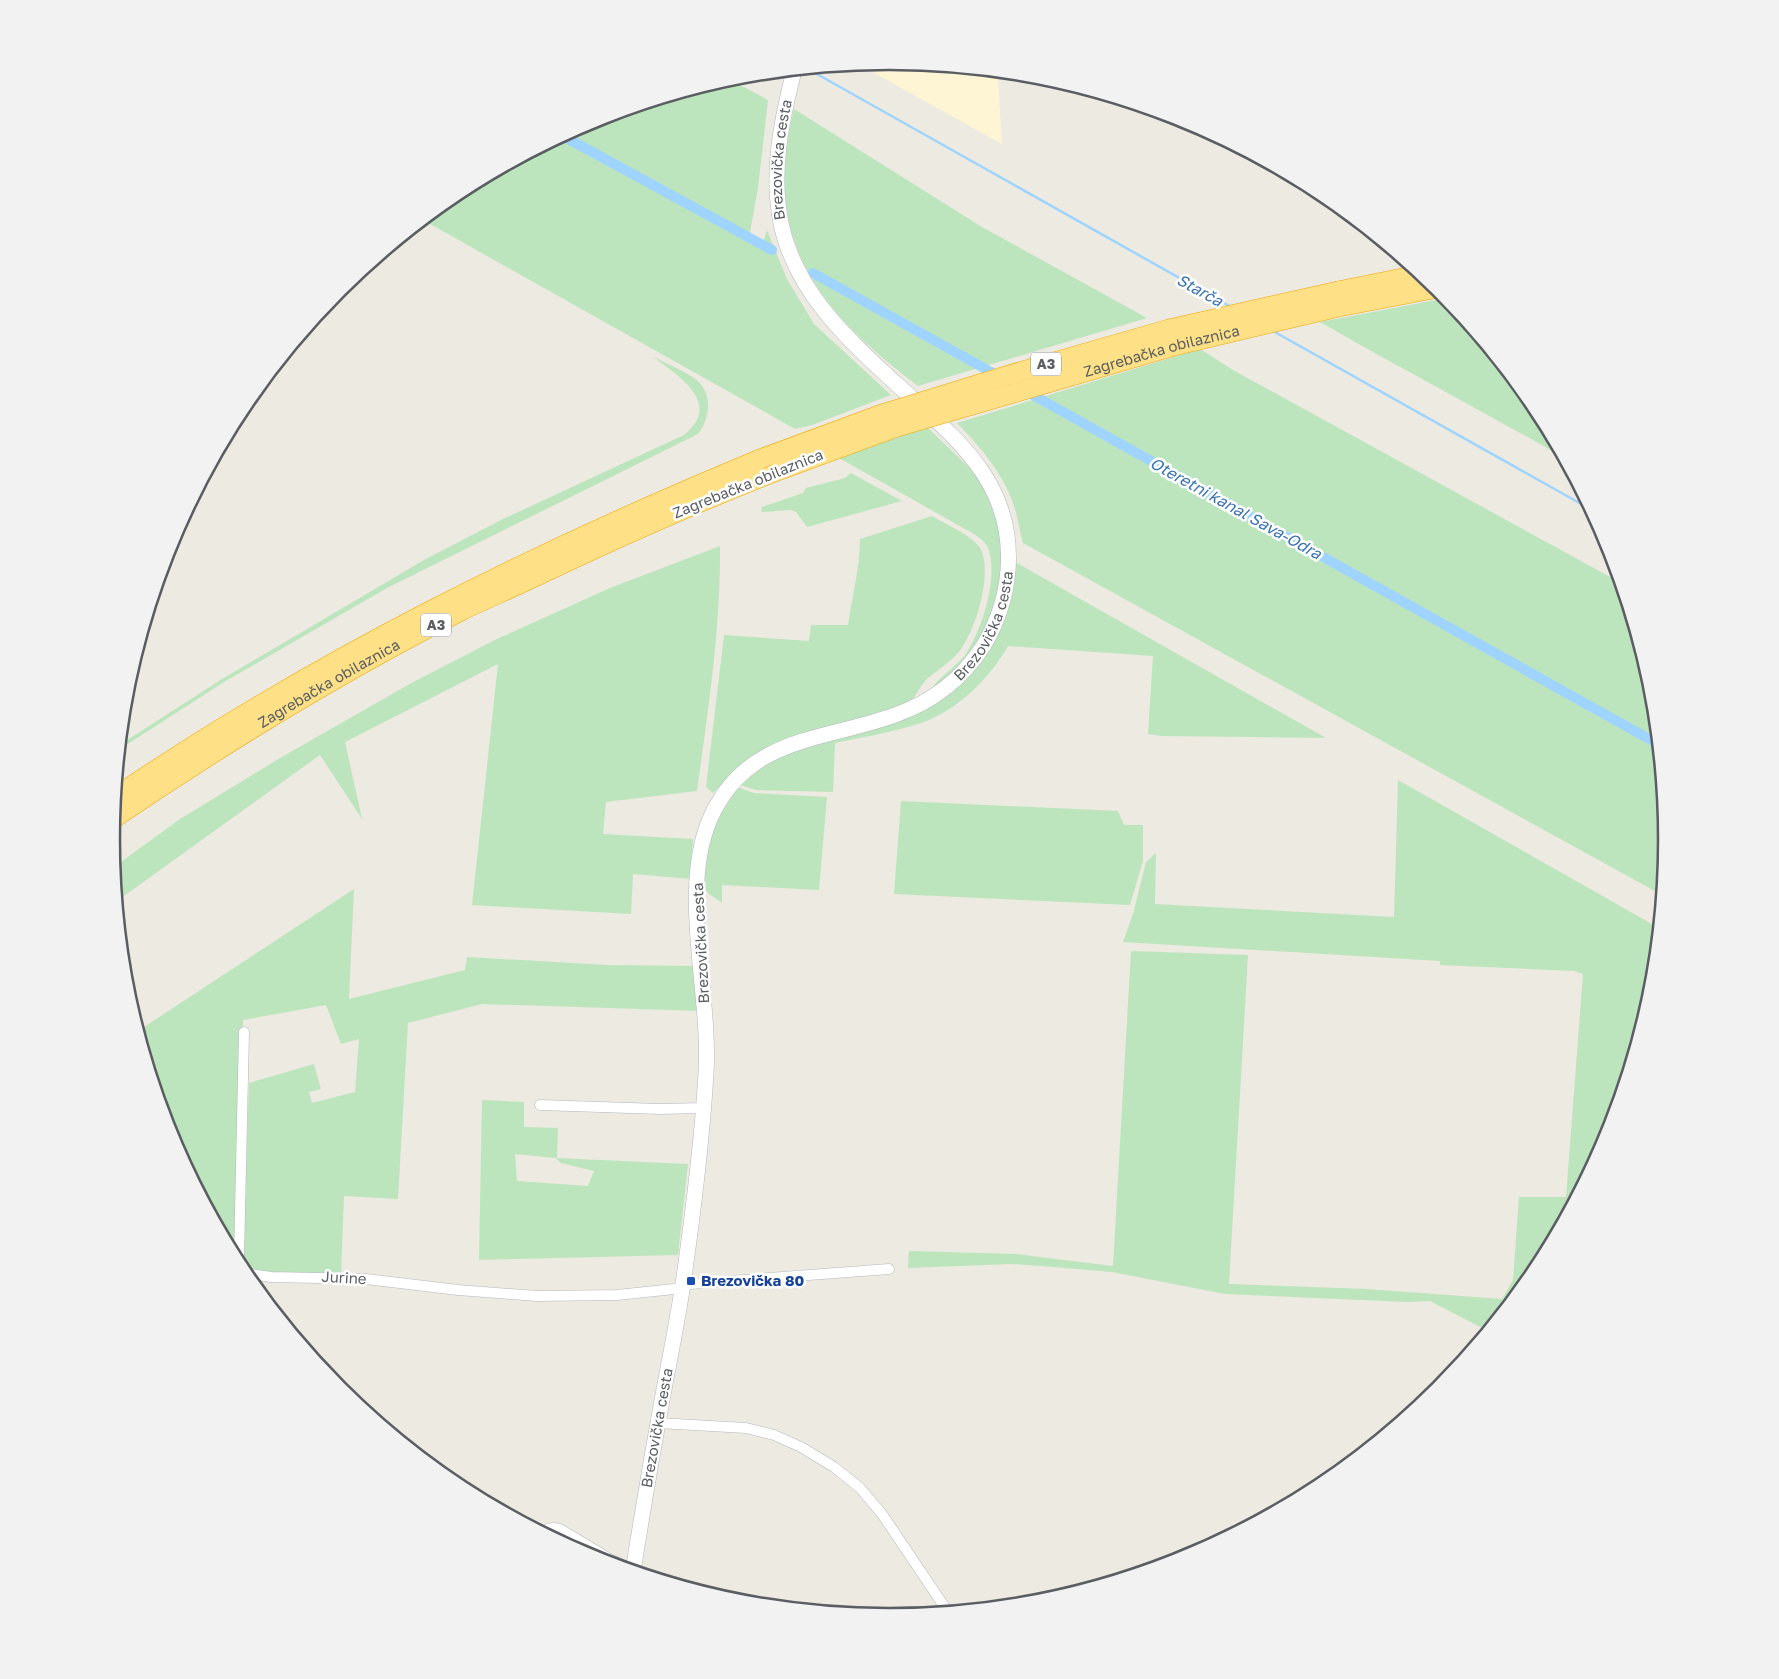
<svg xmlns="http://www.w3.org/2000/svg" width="1779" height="1679" font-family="'Golos Text',sans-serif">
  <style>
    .commercial { fill: #fef5d5 }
    .green { fill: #bce5bd; fill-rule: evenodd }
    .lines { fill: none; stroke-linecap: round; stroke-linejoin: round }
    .stream { stroke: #9fd4ff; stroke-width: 2.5 }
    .canal { stroke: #9fd4ff; stroke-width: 10 }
    .minor-casing { stroke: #b4b7bc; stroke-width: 11 }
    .secondary-casing { stroke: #b5b8be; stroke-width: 16 }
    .motorway-casing { stroke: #eea500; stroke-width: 20 }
    .minor { stroke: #fff; stroke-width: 10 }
    .secondary { stroke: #fff; stroke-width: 15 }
    .motorway { stroke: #fee187; stroke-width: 19 }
    .motorway-bridge-casing { stroke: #eea500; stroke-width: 20; stroke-linecap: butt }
    .motorway-bridge { stroke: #fee187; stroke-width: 19 }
    .transit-dot { fill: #1a4fb4; stroke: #fff; stroke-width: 2 }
    .labels { text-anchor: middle; stroke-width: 5; stroke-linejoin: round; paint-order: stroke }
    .shield { fill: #fff; stroke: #8c8e91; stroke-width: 1 }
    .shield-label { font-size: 14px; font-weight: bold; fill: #5a5d62 }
    .street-label { font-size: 15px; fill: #5a5d62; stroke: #fff }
    .transit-label { font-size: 15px; font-weight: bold; fill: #164399; stroke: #fff; text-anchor: start }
    .water-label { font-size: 16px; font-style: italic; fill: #3b74b2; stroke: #fff }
    .rim { fill: none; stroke: #5a5d62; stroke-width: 2.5 }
  </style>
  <rect width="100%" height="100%" fill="#edeae1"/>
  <path class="commercial" d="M 890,61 L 1042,76 L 1047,78 L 998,78 L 1002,144 L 858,64 Z"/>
  <path class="green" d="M 729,79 L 768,100 L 758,188 L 749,238 L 762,245 L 767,230 L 787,279 L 814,324 L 891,395 L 812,425 L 795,429 L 423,220 L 457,192 L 592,120 Z
    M 794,109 L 982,227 L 1147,318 L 918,386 C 848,333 785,274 784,180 C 783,156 789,132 794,109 Z
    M 1447,298 L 1537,407 L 1563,457 C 1482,411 1400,368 1320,322 Z
    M 1200,349 L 1233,370 L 1621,583 L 1653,688 L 1668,840 L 1662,895 L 1023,543 C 1020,533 1019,523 1016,513 C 1007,477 981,448 957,423 Z
    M 652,356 C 665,363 681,369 694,378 C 713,391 711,418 698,434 L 387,588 L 224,682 L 120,749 L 121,744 L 222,679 L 424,560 L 501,520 L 684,435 C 724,403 677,375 652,356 Z
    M 927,427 L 979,477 L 986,489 L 998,522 L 1001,536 L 1001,578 L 991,615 L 975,647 L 951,676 L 930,691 C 937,678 955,668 965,655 C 982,630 999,577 988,548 C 985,541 979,538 974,534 L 839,458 Z
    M 851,473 L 902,501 L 807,527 L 796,512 L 791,510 L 761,512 L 762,507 L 803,493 L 806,488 L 845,478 Z
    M 932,516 C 945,524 972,535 980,548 C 994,572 975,633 958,653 C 948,664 936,671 926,680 C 920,686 917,695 910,702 L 735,772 L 713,793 L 706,787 L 724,635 L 809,641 L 811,625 L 848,625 C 852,596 860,568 860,539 Z
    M 720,546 C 721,628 708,710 697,791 L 606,802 L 603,834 L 693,839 L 691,879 L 633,874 L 631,914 L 472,905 L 498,664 L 345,742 L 362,819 L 320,755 L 117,901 L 114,867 L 180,819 L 280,758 L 415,681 L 497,639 L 610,588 Z
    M 1015,562 L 1326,738 L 1161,736 L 1148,734 L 1153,656 L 1008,646 C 989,679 957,711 921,723 C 894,732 863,737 835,743 L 833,792 L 756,790 L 740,785 L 773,759 L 961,683 Z
    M 1398,780 L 1659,928 L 1653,992 L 1608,1138 L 1536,1272 L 1488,1331 L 1430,1301 L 1408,1302 L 1225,1294 L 1112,1272 L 1041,1266 L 1011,1264 L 908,1268 L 909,1251 L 1015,1254 L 1113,1266 L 1131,951 L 1248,955 L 1229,1284 L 1367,1289 L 1502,1299 L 1513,1280 L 1519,1197 L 1566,1197 L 1583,974 L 1574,971 L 1440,965 L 1440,961 L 1123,942 L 1133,914 L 1146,862 L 1156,853 L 1155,904 L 1394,917 Z
    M 737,787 L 754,793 L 827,797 L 819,890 L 722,885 L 722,903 L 708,893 L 703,885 L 706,852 L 722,807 Z
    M 901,801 L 1118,811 L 1124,825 L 1143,825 L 1143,861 L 1130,905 L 894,894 Z
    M 354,889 L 349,999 L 465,970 L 467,957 L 608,965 L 696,966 L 701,1011 L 482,1004 L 408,1023 L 398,1199 L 344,1196 L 341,1275 L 256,1273 L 245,1264 L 243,1257 L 249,1083 L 314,1064 L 321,1089 L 309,1092 L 312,1103 L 355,1092 L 359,1039 L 341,1044 L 326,1005 L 243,1020 L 236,1260 L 170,1137 L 138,1031 Z
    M 482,1100 L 524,1102 L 524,1127 L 558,1128 L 557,1158 L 688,1164 L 678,1255 L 479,1260 ZM 515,1154 L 556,1158 L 561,1163 L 594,1171 L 588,1186 L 517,1181 Z"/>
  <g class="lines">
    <path class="stream" d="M 808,69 L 1231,307
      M 1273,331 L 1592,510"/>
    <path class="canal" d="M 563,136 L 772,250
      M 813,273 L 1000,377
      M 1024,390 L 1658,744"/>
    <defs>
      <path id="minor" d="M 244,1032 L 239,1257 L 241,1266 L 250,1274 L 271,1277 L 366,1279 L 458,1290 L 537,1296 L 617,1295 L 674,1289 L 690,1284 L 889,1269
        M 540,1105 L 660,1109 L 703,1108
        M 658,1423 L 746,1428 L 774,1435 L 801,1447 L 834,1467 L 860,1488 L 882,1514 L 948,1612
        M 543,1532 C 548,1527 553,1527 560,1529 L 610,1559 L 633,1570"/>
      <g id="secondary">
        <path id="s1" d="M 633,1571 C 641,1522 649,1472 658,1423 C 666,1376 676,1330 683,1284 C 693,1214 702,1143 706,1073 C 711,994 679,891 710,819 C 746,736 824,741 895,715 C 932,702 963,678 984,645 C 997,623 1006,596 1008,570 C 1014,492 968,448 914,400 C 861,351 799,301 782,228 C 770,175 781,122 794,71"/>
      </g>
      <g id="motorway">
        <path d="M 1338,291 L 1422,274"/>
        <path d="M 1339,307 L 1438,288"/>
        <path d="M 115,797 C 317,660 535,552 760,459"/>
        <path id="s2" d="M 113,819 C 225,743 341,672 461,611 C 486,599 512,588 537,576 C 617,538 697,502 780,470"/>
      </g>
    </defs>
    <use href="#minor" class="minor-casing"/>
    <use href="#secondary" class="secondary-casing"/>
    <use href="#motorway" class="motorway-casing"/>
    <use href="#minor" class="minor"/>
    <use href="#secondary" class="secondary"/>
    <use href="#motorway" class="motorway"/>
    <defs>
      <g id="motorway-bridge">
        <path d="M 760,459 L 885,413 L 1005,376 L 1169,329 L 1338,291"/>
        <path id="s3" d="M 780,470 L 894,428 L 1178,345 L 1339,307"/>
      </g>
    </defs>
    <use href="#motorway-bridge" class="motorway-bridge-casing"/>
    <use href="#motorway-bridge" class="motorway-bridge"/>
  </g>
  <rect class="transit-dot" x="686" y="1276" width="10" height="10" rx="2.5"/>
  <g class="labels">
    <g class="shield">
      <rect x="1031" y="352.5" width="30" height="23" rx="4"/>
      <rect x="421" y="613.5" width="30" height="23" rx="4"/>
    </g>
    <g class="shield-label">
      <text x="1046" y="369">A3</text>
      <text x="436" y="630">A3</text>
    </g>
    <g class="street-label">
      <text dy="5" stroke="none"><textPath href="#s1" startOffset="1668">Brezovička cesta</textPath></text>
      <text dy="5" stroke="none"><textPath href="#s3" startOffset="400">Zagrebačka obilaznica</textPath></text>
      <text transform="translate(748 484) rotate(-22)" y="5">Zagrebačka obilaznica</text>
      <text dy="5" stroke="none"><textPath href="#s1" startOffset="1114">Brezovička cesta</textPath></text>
      <text dy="5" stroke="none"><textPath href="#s2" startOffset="255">Zagrebačka obilaznica</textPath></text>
      <text transform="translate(701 943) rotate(-93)" y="5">Brezovička cesta</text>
      <text transform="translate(344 1278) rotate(3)" y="5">Jurine</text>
      <text dy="5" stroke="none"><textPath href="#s1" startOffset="145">Brezovička cesta</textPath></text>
    </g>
    <g class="transit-label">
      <text x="701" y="1286">Brezovička 80</text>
    </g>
    <g class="water-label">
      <text transform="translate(1200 290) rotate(29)" y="6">Starča</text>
      <text transform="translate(1236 508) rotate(29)" y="6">Oteretni kanal Sava-Odra</text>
    </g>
  </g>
  <path d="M0 0H1779V1679H0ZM120 839a769 769 0 1 1 1538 0a769 769 0 1 1-1538 0Z" fill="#f2f2f2" fill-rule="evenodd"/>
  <path class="rim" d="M120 839a769 769 0 1 1 1538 0a769 769 0 1 1-1538 0Z"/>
</svg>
